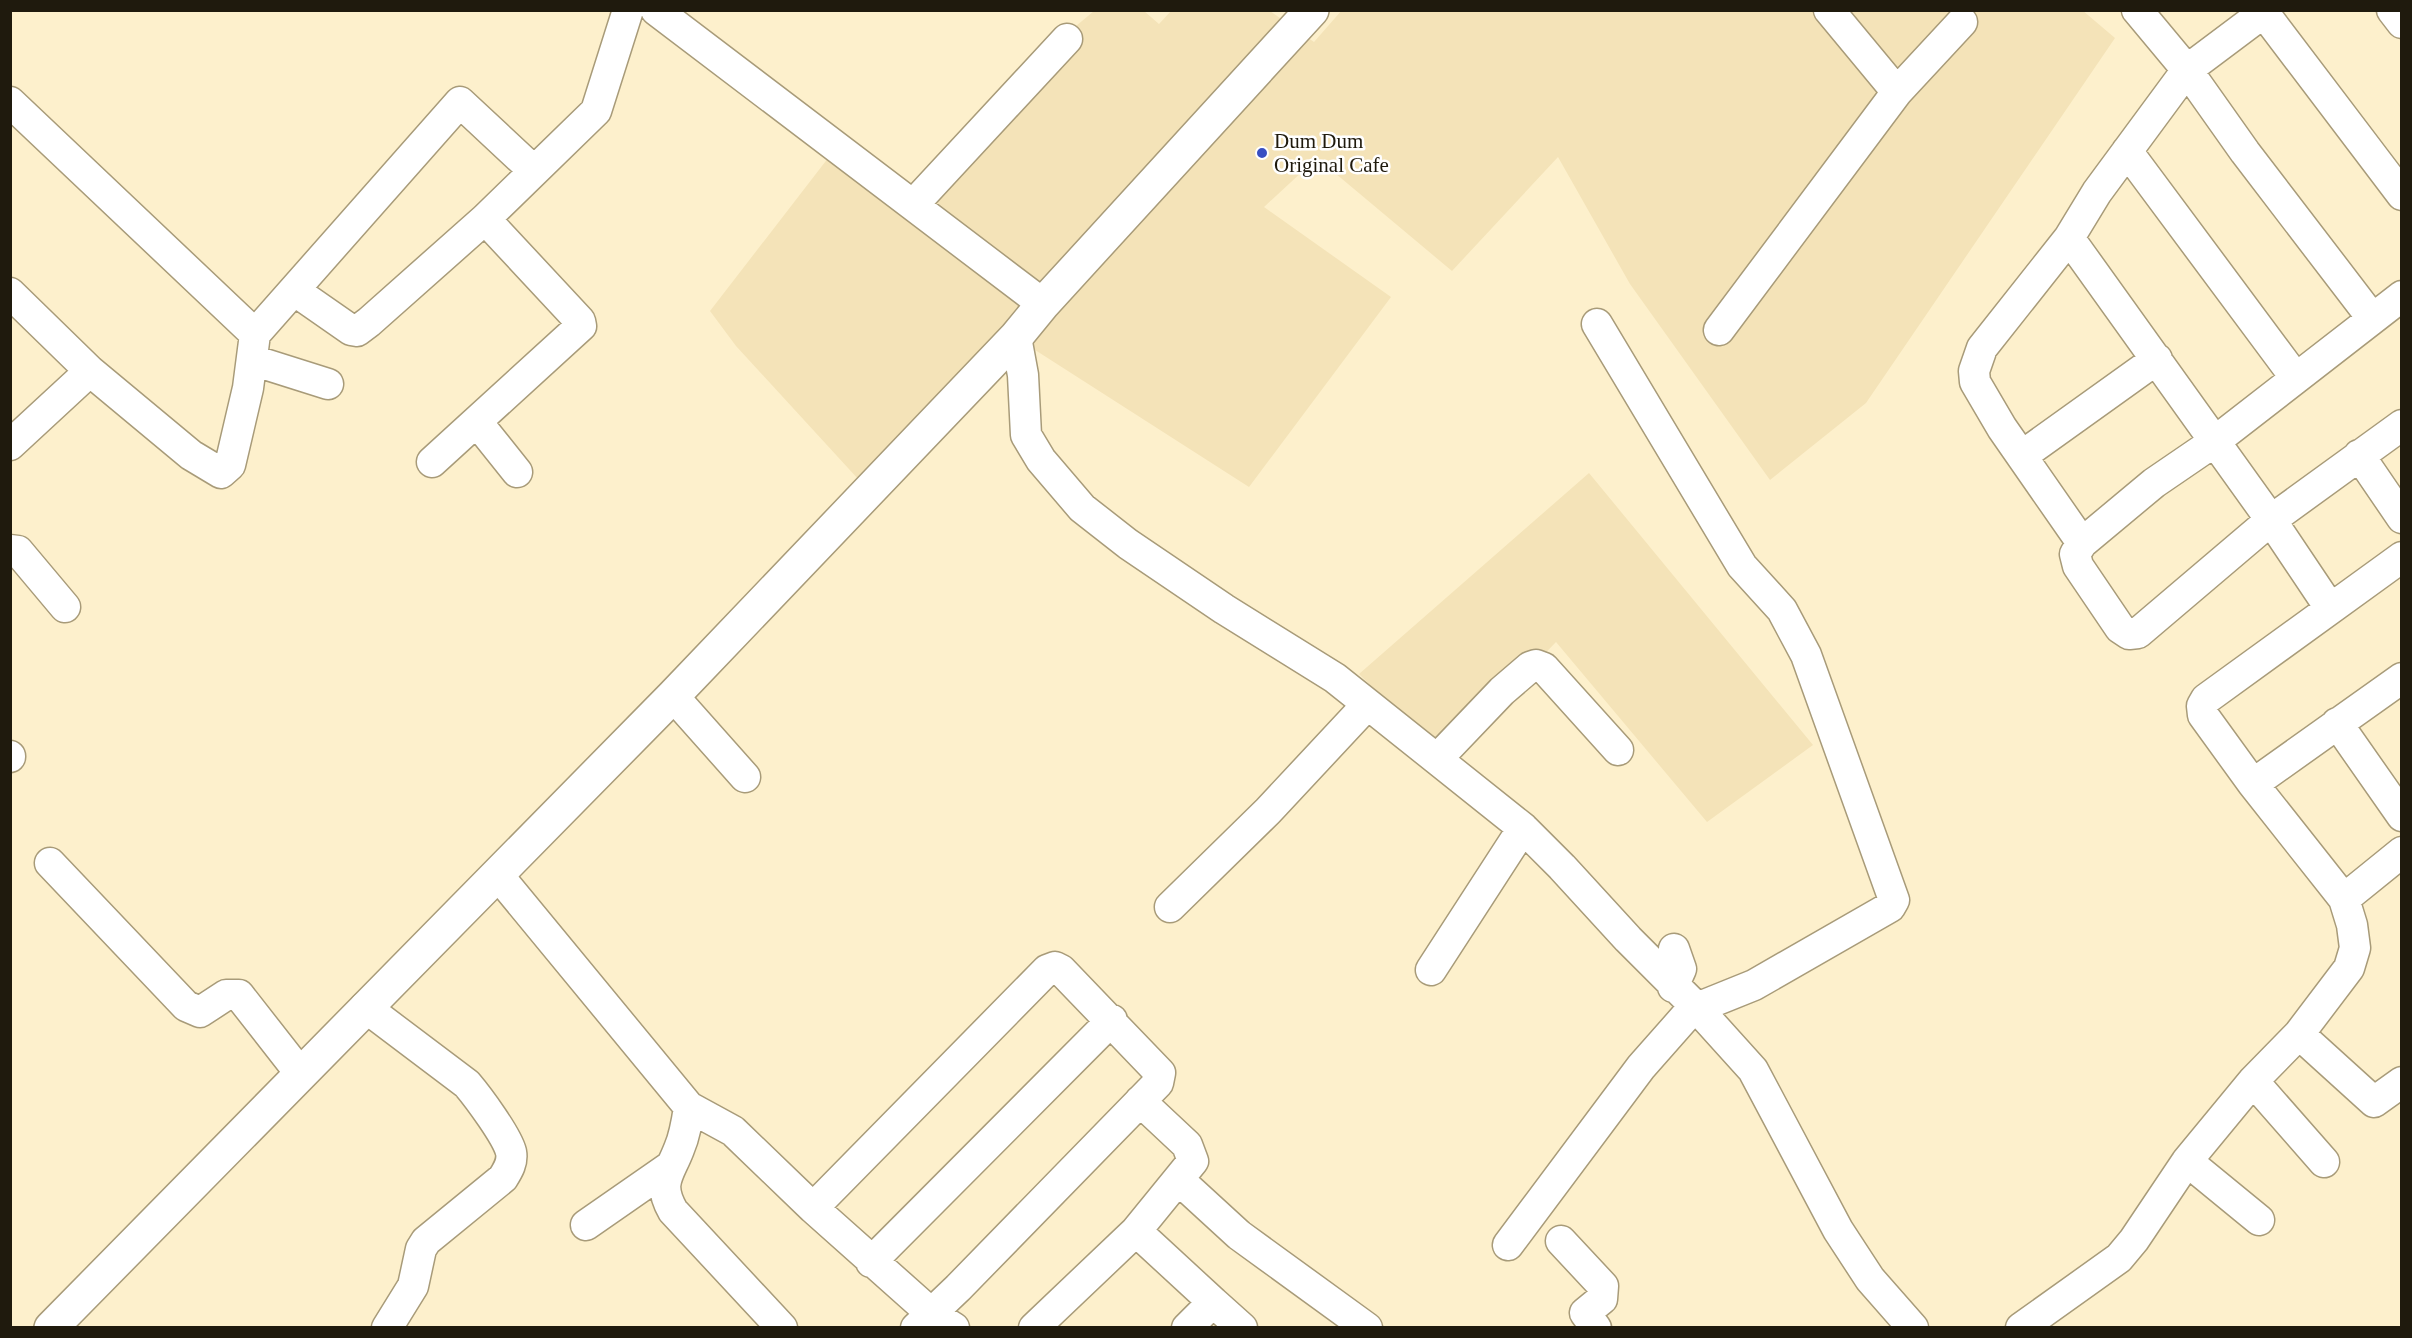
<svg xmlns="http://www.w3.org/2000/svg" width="2412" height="1338" font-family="Georgia,serif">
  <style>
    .built { fill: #f4e3b8 }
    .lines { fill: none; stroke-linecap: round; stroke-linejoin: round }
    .minor-casing { stroke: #a89b79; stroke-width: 33 }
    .major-casing { stroke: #a89b79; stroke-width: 36 }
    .minor { stroke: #fff; stroke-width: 30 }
    .major { stroke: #fff; stroke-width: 33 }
    .poi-dot { fill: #384fc2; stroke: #fff; stroke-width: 2 }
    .labels { text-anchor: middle; stroke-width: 5; stroke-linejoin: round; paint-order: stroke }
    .poi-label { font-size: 21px; fill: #1f1a0d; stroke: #fff; text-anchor: start }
  </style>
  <rect width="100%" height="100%" fill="#fdf0cc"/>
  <path class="built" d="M 1342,10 L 2082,10 L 2115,38 L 1866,403 L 1770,480 L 1630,284 L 1558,157 L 1452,271 L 1317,158 L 1264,207 L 1391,297 L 1249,487 L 1015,337 L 859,480 L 736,346 L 710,311 L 842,140 L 924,198 L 1046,51 L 1094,11 L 1144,11 L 1159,24 L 1171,11 L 1270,11 L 1314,42 Z
    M 1589,473 L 1813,745 L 1707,822 L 1556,642 L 1444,758 L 1359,674 Z"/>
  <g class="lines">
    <defs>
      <path id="minor" d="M 656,10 L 1043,304
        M 1829,10 L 1897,92
        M 2137,10 L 2187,70 L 2245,152 L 2372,318
        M 2392,10 L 2402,23
        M 2264,13 L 2402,195
        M 10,102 L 255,334
        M 2127,151 L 2295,377
        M 913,205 L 1067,39
        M 2069,238 L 2271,520 L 2330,608
        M 295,291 L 351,330 L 357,331 L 369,322 L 485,219 L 596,111 L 628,10
        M 10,293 L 90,371 L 191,455 L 221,473 L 230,465 L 248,388 L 255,334 L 460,102 L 534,171
        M 2402,296 L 2214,442 L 2154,483 L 2082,543 L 2075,554 L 2078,566 L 2120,628 L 2129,634 L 2138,633 L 2271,520 L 2402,425
        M 1719,330 L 1897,92 L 1962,22
        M 1016,337 L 1023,375 L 1026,435 L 1041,460 L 1082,508 L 1128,544 L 1224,609 L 1335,678 L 1523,828 L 1562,867 L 1628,939 L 1697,1008 L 1753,1070 L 1838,1230 L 1870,1279 L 1913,1328
        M 252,360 L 328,384
        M 477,422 L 517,472
        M 10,445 L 90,371
        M 2023,455 L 2157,359
        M 2359,455 L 2402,518
        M 432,462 L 581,326 L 580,321 L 485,219
        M 2082,543 L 2002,428 L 1975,382 L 1974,371 L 1982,348 L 2069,238 L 2097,192 L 2187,70 L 2267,10
        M 10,550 L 18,551 L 65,607
        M 2402,557 L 2206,699 L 2202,706 L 2203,715 L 2253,784 L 2344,899 L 2402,852
        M 673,696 L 745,777
        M 2337,723 L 2402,816
        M 10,756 L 10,757
        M 1437,759 L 1502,691 L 1530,667 L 1536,665 L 1544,668 L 1618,750
        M 2253,784 L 2402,678
        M 50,863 L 186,1006 L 200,1012 L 226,995 L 239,995 L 300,1073
        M 497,874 L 689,1107 L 733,1131 L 813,1208 L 1047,970 L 1055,967 L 1061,970 L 1160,1073 L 1158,1083 L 958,1288 L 916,1328
        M 1170,907 L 1268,811 L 1366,706
        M 1431,970 L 1523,828
        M 1673,987 L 1681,969 L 1674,949
        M 365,1007 L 467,1084 C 478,1097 507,1136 511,1152 C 513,1162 508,1170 503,1178 L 426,1241 L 421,1249 L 413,1286 L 387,1328
        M 2299,1034 L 2374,1102 L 2402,1082
        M 2253,1081 L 2324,1162
        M 1140,1101 L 1187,1145 L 1193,1161 L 1136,1231 L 1213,1302
        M 689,1107 C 687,1121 685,1135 679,1149 C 669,1175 657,1183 673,1211 L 782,1328
        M 2187,1161 L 2259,1220
        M 1179,1180 L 1239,1235 L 1367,1328
        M 813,1208 L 932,1314 L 954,1328
        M 586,1225 L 668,1168
        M 1561,1241 L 1603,1286 L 1602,1299 L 1585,1313 L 1596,1328
        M 1508,1245 L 1641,1067 L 1686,1016 L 1697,1008 L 1754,985 L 1890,907 L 1894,900 L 1806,655 L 1782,610 L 1742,566 L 1597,324
        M 871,1262 L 1112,1020
        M 1034,1328 L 1136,1231
        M 1187,1328 L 1213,1302 L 1242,1328
        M 2021,1328 L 2119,1258 L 2134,1240 L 2187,1161 L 2253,1081 L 2299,1034 L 2349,968 L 2355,948 L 2352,925 L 2344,899"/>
      <path id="major" d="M 51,1328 L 673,696 L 1016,337 L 1043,304 L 1312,10"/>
    </defs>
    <use href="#minor" class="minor-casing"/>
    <use href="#major" class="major-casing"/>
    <use href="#minor" class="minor"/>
    <use href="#major" class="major"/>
  </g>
  <circle class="poi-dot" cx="1262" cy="153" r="6"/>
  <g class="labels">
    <g class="poi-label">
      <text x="1274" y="148">Dum Dum<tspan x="1274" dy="24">Original Cafe</tspan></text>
    </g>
  </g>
  <rect width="2412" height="1338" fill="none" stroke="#1f1a0d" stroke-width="24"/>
</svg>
